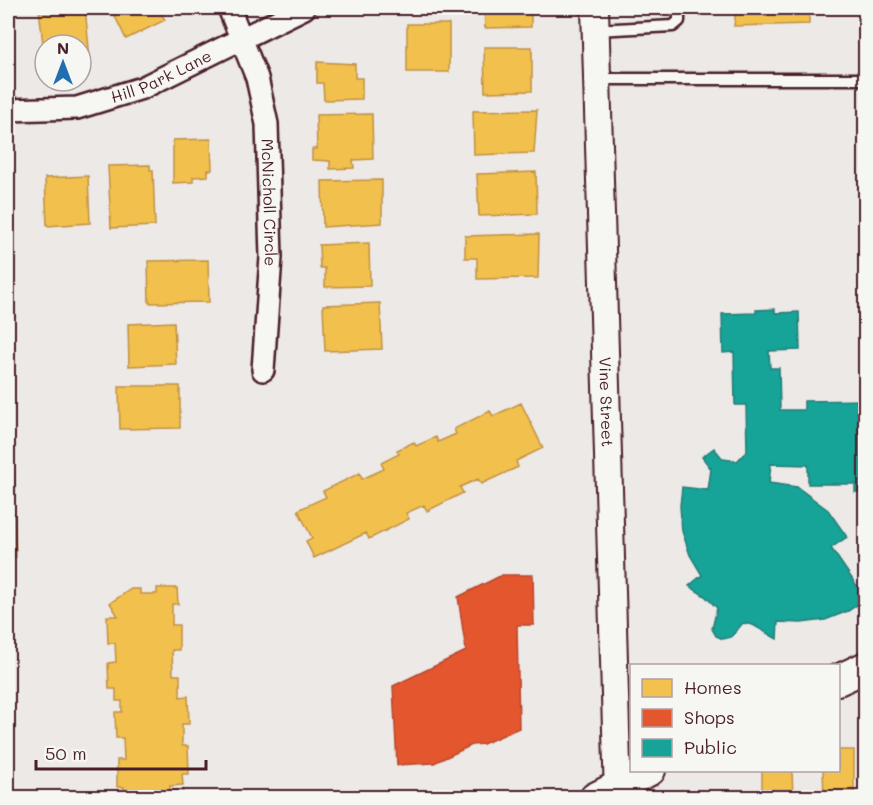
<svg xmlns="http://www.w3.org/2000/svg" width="873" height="805" font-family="Mali,sans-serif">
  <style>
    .homes { fill: #f2c14e; stroke: #c09044; stroke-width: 1.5 }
    .shops { fill: #e4572e; stroke: #b6462d; stroke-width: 1.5 }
    .public { fill: #17a398; stroke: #267b77; stroke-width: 1.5 }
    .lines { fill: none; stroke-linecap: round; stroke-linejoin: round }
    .service-casing { stroke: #4a1f2b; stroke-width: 15 }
    .minor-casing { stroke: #4a1f2b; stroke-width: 26 }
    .tertiary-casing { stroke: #4a1f2b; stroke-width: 30 }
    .secondary-casing { stroke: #4a1f2b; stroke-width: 34 }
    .service { stroke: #f6f6f2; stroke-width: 10 }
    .minor { stroke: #f6f6f2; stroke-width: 21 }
    .tertiary { stroke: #f6f6f2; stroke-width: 26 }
    .secondary { stroke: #f6f6f2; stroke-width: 30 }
    .labels { text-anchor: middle; stroke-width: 6; stroke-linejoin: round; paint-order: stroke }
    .street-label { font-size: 16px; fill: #4a1f2b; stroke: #f6f6f2 }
  </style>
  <rect width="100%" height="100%" fill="#ece9e6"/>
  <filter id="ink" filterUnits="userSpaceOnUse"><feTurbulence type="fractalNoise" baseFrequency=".0167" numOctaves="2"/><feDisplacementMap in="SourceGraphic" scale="12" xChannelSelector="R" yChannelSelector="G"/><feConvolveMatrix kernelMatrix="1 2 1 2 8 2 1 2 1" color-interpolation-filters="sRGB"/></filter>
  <g filter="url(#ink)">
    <path class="homes" d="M 39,8 L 85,8 L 90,58 L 81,59 L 81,45 L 45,45 L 45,63 Z
      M 111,8 L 158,8 L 165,20 L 126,39 Z
      M 484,8 L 531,8 L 531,27 L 485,28 Z
      M 736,8 L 805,8 L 805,11 L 809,11 L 809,24 L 734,26 Z
      M 407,24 L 449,24 L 449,72 L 407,72 Z
      M 484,47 L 532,47 L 532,91 L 485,92 Z
      M 317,62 L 355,64 L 355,78 L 362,78 L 362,99 L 324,100 L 323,83 L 317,83 Z
      M 537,110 L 534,153 L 474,155 L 473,111 Z
      M 372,114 L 373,159 L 353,160 L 354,168 L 330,169 L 330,161 L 312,160 L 312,149 L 317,149 L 316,115 Z
      M 211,139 L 212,170 L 208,170 L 208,176 L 193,177 L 193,182 L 173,183 L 173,140 Z
      M 150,165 L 150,170 L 153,170 L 155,226 L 111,228 L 108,166 Z
      M 536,172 L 537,214 L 479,216 L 477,174 Z
      M 88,176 L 90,223 L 47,226 L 45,178 Z
      M 382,180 L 382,223 L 323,227 L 322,181 Z
      M 539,234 L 538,278 L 477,279 L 477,258 L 465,258 L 465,236 Z
      M 369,243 L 370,286 L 325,287 L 325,268 L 320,268 L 319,245 Z
      M 208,260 L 209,302 L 149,303 L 148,261 Z
      M 380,303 L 382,349 L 325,351 L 323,305 Z
      M 174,322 L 176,364 L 129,366 L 128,324 Z
      M 119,386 L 180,386 L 180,428 L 120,429 Z
      M 521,403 L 543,448 L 516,461 L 518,467 L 481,484 L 478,479 L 460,487 L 463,493 L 427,511 L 424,505 L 406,513 L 409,519 L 369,539 L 366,533 L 314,558 L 306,541 L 312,538 L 298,510 L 326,497 L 323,491 L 360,473 L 362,479 L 384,469 L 381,463 L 399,454 L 397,450 L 414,442 L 416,446 L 436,437 L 438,442 L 456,434 L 454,429 L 490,411 L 493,416 Z
      M 8,453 L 14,453 L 15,494 L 8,494 Z
      M 8,513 L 14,513 L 16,557 L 8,558 Z
      M 157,588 L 177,588 L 178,604 L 172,604 L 172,625 L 179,625 L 179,650 L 172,650 L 173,675 L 180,675 L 180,697 L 188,696 L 189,724 L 182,724 L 182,746 L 188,746 L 189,774 L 182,774 L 183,785 L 170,786 L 170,791 L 183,790 L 183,798 L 124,798 L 124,787 L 117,787 L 117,760 L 124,760 L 123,738 L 116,738 L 115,712 L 122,712 L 122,701 L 116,701 L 116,689 L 109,689 L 108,663 L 116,662 L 115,643 L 108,643 L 107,616 L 118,616 L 110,603 L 131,589 L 140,589 L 140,594 L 157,594 Z
      M 862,723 L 866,723 L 866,761 L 863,762 Z
      M 838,750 L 854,750 L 854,798 L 824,798 L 823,770 L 838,770 Z
      M 8,768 L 13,768 L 10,798 L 8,798 Z
      M 762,770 L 792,770 L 793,798 L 762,798 Z"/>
    <path class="shops" d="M 502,575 L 533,575 L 534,625 L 517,625 L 519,728 L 483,744 L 472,745 L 434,763 L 397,765 L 393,686 L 466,651 L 458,597 Z"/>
    <path class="public" d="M 775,309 L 775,313 L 799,312 L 800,350 L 769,351 L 770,368 L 779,368 L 780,410 L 804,410 L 804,401 L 866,400 L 866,492 L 855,492 L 855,484 L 808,484 L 808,465 L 771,464 L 769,483 L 797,487 L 828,510 L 847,537 L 831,548 L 866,599 L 848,611 L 825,620 L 801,623 L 778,622 L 777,639 L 753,625 L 743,623 L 731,637 L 723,639 L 716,636 L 712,629 L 717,608 L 705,596 L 689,586 L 702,575 L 690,555 L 682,531 L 680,506 L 682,487 L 708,490 L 711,469 L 702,457 L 714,448 L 723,459 L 737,461 L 747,451 L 746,405 L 735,405 L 734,352 L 723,353 L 722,314 L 756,313 L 756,310 Z"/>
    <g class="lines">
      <defs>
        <path id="service" d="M 596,30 L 673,26 L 679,21 L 679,8
          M 597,79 L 866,79"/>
        <g id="minor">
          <path id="s1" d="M 229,8 L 257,78 L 267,124 L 271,257 L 263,370"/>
          <path id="s2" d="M 8,110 L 77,108 L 142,88 L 304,8"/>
        </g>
        <g id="tertiary">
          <path id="s3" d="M 595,8 L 618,798"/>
        </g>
        <path id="secondary" d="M 838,680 L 866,667
          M 595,798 L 650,770"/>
      </defs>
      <use href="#service" class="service-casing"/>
      <use href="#minor" class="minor-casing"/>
      <use href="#tertiary" class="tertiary-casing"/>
      <use href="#secondary" class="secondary-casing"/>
      <use href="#service" class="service"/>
      <use href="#minor" class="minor"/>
      <use href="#tertiary" class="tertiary"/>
      <use href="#secondary" class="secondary"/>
    </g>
  </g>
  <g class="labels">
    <g class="street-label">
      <text dy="6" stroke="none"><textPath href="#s2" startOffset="159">Hill Park Lane</textPath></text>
      <text dy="6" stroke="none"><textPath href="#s1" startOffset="201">McNicholl Circle</textPath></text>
      <text dy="6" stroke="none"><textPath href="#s3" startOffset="394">Vine Street</textPath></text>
    </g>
  </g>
  <rect width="873" height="805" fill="none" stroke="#f6f6f2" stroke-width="30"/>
  <rect x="15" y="15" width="843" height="775" fill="none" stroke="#4a1f2b" stroke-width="2" filter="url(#ink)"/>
  <rect x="630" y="664" width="210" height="108" fill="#f6f6f2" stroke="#b1a0a2" stroke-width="1.5"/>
  <rect x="642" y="679" width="30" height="18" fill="#f2c14e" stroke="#b1a0a2" stroke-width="1.5"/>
  <text x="684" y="694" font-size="18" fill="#4a1f2b">Homes</text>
  <rect x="642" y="709" width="30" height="18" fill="#e4572e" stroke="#b1a0a2" stroke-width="1.5"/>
  <text x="684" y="724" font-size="18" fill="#4a1f2b">Shops</text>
  <rect x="642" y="739" width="30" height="18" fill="#17a398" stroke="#b1a0a2" stroke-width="1.5"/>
  <text x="684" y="754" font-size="18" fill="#4a1f2b">Public</text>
  <g transform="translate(63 63)"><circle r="28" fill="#f6f6f2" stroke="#b1a0a2" stroke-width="1.5"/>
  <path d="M0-4.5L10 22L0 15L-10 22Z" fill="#1f6fb2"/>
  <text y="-9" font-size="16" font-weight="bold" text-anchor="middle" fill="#4a1f2b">N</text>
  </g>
  <path d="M36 760v9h170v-9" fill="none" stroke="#4a1f2b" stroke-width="3"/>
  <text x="45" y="760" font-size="18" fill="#4a1f2b" stroke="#f6f6f2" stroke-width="4.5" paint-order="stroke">50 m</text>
</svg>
